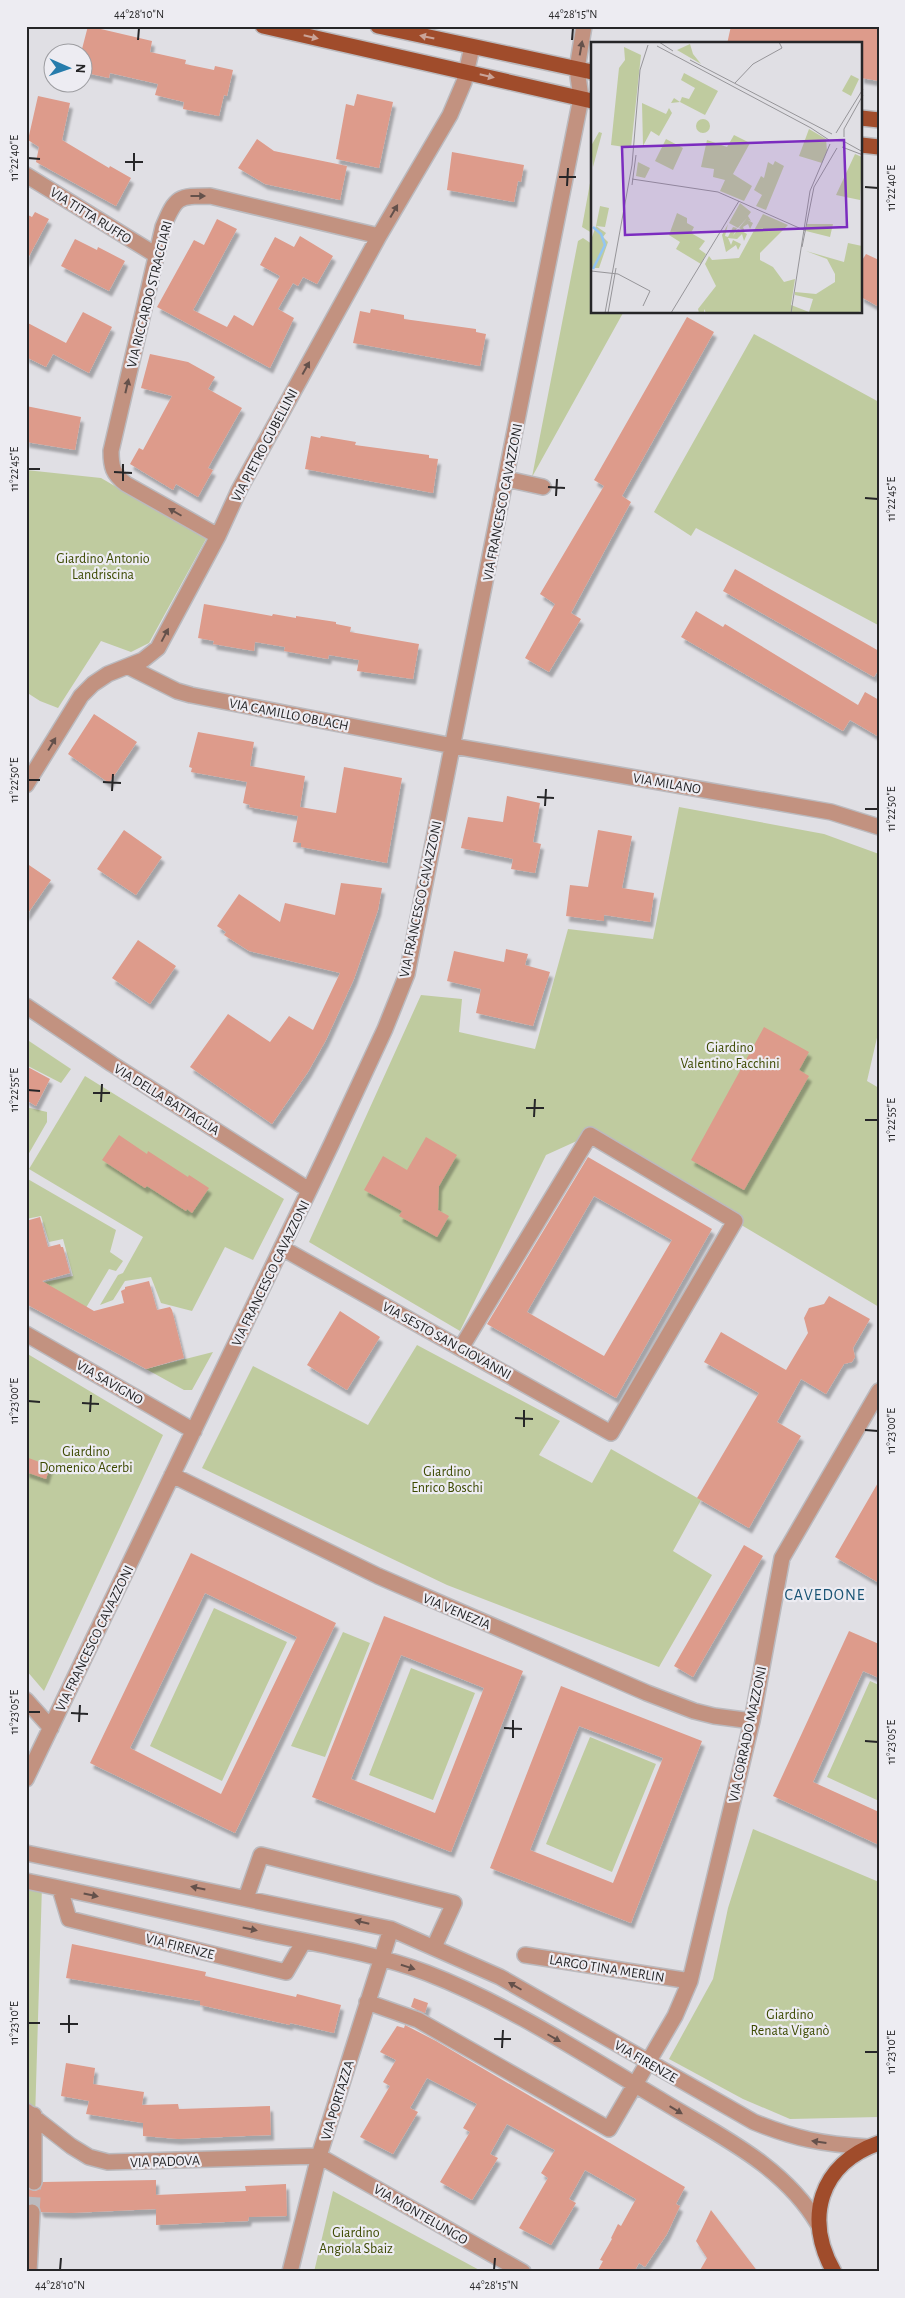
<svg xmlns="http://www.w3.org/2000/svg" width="905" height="2298" font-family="'Alegreya Sans',sans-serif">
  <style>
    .green { fill: #bfcb9f }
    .building { fill: #dd9b8b; fill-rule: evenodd; filter: url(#shadow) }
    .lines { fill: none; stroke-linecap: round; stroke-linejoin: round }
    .minor-tunnel { stroke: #bbbabe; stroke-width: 15; stroke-dasharray: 15 8; stroke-linecap: butt }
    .minor-casing { stroke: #bbbabe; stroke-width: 18 }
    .major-casing { stroke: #bbbabe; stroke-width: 18 }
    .minor { stroke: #c29280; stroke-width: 15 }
    .major { stroke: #a04c2b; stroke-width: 15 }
    .oneway { fill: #caa498 }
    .oneway2 { fill: #64514b }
    .ticks { fill: none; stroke: #262628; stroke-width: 2 }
    .labels { text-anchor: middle; stroke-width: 4.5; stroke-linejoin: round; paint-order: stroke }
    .street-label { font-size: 14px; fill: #262628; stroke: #edecf2 }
    .park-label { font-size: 14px; fill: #3c4900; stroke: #edecf2 }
    .quarter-label { font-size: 16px; letter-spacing: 1px; fill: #195374; stroke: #edecf2 }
    .inset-river { fill: none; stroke: #93c5f2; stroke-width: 2.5 }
    .inset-road { fill: none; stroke: #969599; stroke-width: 1 }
    .view { fill: #7b2cbf; fill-opacity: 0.15; stroke: #7b2cbf; stroke-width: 2.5 }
    .inset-edge { fill: none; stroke: #262628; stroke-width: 2.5 }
    .neatline { fill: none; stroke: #262628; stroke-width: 2 }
    .ticks-label { font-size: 12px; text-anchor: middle; fill: #262628 }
  </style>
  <defs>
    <filter id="shadow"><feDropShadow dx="3" dy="5.5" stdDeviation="1" flood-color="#0004"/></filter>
  </defs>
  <rect width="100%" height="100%" fill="#e0dfe4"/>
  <path class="green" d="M 592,172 L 592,233 L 582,227 Z
    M 583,238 L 592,244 L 592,312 L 623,313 L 532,477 L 578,241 Z
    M 754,334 L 879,402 L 878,625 L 696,528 L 691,536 L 654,512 Z
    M 26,470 L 101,478 L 206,539 L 149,643 L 131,652 L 101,641 L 58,708 L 40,701 L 26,692 Z
    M 679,807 L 824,834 L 879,854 L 879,1029 L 867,1081 L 879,1088 L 879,1307 L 590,1135 L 546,1155 L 460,1331 L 309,1242 L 421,995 L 462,999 L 459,1032 L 535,1049 L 568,929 L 653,939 Z
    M 26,1039 L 71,1069 L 61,1083 L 26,1065 Z
    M 85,1076 L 284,1199 L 253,1260 L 225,1247 L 192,1311 L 161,1303 L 151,1277 L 125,1281 L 113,1300 L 100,1305 L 118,1275 L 123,1273 L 143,1237 L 29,1169 Z
    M 26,1107 L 47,1112 L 47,1122 L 28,1155 Z
    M 26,1178 L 116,1230 L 110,1252 L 123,1261 L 116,1271 L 109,1269 L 77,1323 L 26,1286 L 73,1276 L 63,1239 L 49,1242 L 41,1216 L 26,1219 Z
    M 417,1345 L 560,1421 L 539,1455 L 592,1483 L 611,1449 L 701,1500 L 673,1551 L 712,1575 L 659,1667 L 447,1585 L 202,1468 L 253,1366 L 368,1425 Z
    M 213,1352 L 192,1390 L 184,1390 L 146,1369 Z
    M 26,1353 L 163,1435 L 44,1691 L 26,1670 Z
    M 214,1608 L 287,1642 L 222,1781 L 150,1746 Z
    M 343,1632 L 370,1643 L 325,1757 L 291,1746 Z
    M 411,1668 L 475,1693 L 433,1800 L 369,1775 Z
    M 870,1681 L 879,1685 L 879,1801 L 827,1777 Z
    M 590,1737 L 656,1764 L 612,1872 L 546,1844 Z
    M 753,1829 L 879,1882 L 879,2117 L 790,2119 L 743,2099 L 669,2059 L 713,1979 L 728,1908 Z
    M 26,1881 L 42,1885 L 34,2153 L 26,2152 Z
    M 333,2191 L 483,2272 L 314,2272 Z"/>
  <path class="building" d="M 88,26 L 152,41 L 150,52 L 186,60 L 185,64 L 214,70 L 215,66 L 233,70 L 227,96 L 224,95 L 219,116 L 183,109 L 184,102 L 155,95 L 158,84 L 110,73 L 109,78 L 82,72 L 82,49 Z
    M 731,26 L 879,26 L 879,81 L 861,78 L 861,44 L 727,44 Z
    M 357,94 L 393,102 L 379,168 L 336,159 L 346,104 L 354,106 Z
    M 38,96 L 70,103 L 62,140 L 109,168 L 110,166 L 131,178 L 116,206 L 36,162 L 39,147 L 28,140 Z
    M 257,139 L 274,151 L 347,166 L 340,200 L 265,184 L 238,168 Z
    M 452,152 L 524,165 L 521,182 L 518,181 L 514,202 L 447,190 Z
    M 35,212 L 49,219 L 26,262 L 26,214 L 32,217 Z
    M 217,219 L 237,229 L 193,310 L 227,327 L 234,315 L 253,326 L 280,276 L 260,265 L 275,237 L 294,247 L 300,236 L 333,256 L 317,284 L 303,277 L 298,286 L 293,283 L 278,309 L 294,318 L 270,368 L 157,307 L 194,240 L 204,245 Z
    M 75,239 L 97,250 L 98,247 L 125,261 L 109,291 L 61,266 Z
    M 866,254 L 879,260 L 879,307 L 861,297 L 861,262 Z
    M 371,309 L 404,315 L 404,319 L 476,329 L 476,332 L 486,334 L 480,366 L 353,343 L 360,311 L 370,313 Z
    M 83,312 L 112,327 L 89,373 L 53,354 L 46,367 L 26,357 L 26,322 L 66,343 Z
    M 687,317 L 714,332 L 622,496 L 631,502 L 571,613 L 581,619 L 549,672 L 525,658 L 555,604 L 540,594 L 604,486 L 594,480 Z
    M 150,354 L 188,362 L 215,377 L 208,389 L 242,408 L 208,468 L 213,470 L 198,497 L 176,484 L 173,490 L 130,464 L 139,448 L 143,450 L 172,396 L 141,388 Z
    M 26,406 L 81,417 L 75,450 L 26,442 Z
    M 311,436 L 320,438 L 321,436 L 356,442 L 355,445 L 429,455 L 429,458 L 438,459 L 433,493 L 305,469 Z
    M 735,569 L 879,651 L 879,669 L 874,677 L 723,591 Z
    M 204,604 L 272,616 L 273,614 L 296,618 L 296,616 L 336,622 L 336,624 L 351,627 L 350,632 L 419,644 L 413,679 L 357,671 L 359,660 L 329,655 L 328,659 L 284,651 L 285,647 L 255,642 L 254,651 L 213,644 L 214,641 L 198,638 Z
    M 696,611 L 723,627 L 725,624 L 858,705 L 865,692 L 879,700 L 879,737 L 850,720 L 843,731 L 681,637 Z
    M 94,714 L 137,742 L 109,783 L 68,754 Z
    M 198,732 L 254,742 L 250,766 L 305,776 L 300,807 L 336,813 L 344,767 L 402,778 L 387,863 L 301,847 L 301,843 L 293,842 L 298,816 L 249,807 L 250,805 L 243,803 L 247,782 L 191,772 L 192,768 L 189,767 Z
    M 507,796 L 540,803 L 533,842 L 541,844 L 535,873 L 511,869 L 513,859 L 461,848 L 468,817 L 503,822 Z
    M 124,830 L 162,857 L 136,895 L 97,869 Z
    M 598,830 L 632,836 L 622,888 L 654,893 L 650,922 L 604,915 L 604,921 L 566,916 L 570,885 L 588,887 Z
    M 26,863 L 51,880 L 26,916 Z
    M 341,883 L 382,888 L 378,910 L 354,979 L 326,1040 L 308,1072 L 272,1124 L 190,1067 L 228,1014 L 270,1042 L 289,1016 L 313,1030 L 340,973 L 249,951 L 224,935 L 226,932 L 217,926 L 239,894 L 280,922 L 285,903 L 335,915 Z
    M 138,940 L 176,966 L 150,1004 L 112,978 Z
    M 506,949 L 528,954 L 525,965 L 550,972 L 533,1026 L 476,1013 L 481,989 L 447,981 L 454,951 L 504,962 Z
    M 764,1027 L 809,1052 L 799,1070 L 809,1076 L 744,1190 L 691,1160 Z
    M 26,1066 L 50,1079 L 36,1106 L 26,1100 Z
    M 119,1135 L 147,1154 L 148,1151 L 188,1177 L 189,1175 L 209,1188 L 192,1213 L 187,1209 L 186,1211 L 147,1186 L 145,1188 L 102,1160 Z
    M 426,1137 L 457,1155 L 439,1186 L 438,1210 L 449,1216 L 437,1237 L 399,1216 L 402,1211 L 364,1190 L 383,1156 L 407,1170 Z
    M 588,1157 L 712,1229 L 616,1398 L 487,1324 ZM 594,1196 L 672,1240 L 604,1356 L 527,1312 Z
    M 40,1217 L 48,1247 L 60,1244 L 61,1247 L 63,1247 L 70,1273 L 42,1281 L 94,1311 L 124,1303 L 121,1291 L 125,1289 L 125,1287 L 149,1281 L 157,1310 L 170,1307 L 172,1310 L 184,1358 L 146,1369 L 26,1304 L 26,1221 Z
    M 829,1296 L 870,1319 L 853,1348 L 855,1357 L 852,1362 L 844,1364 L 826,1394 L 801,1379 L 777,1422 L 801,1436 L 749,1528 L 697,1498 L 759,1393 L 704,1362 L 721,1332 L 786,1370 L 808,1333 L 804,1318 L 809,1308 L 824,1304 Z
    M 340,1311 L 380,1337 L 347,1390 L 307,1365 Z
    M 26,1457 L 50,1466 L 46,1479 L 26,1472 Z
    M 879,1481 L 879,1583 L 835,1557 Z
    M 744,1545 L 763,1556 L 693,1677 L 674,1666 Z
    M 191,1553 L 336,1623 L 235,1833 L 90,1763 ZM 205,1593 L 297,1637 L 221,1794 L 130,1748 Z
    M 384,1616 L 523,1671 L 451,1852 L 312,1797 ZM 401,1655 L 484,1688 L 435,1813 L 351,1779 Z
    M 849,1631 L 879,1644 L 879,1678 L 863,1671 L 813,1782 L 879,1812 L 879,1845 L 773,1796 Z
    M 561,1686 L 702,1741 L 631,1923 L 490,1868 ZM 579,1726 L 663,1758 L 613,1883 L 530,1850 Z
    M 72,1944 L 206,1972 L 205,1976 L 296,1997 L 297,1994 L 341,2005 L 334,2033 L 290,2023 L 290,2025 L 200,2005 L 200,2001 L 66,1978 Z
    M 414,1998 L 428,2003 L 425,2013 L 411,2007 Z
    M 405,2025 L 436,2041 L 685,2187 L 676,2204 L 680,2206 L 667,2234 L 645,2267 L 639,2263 L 634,2272 L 597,2272 L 603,2261 L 600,2260 L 612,2239 L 611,2238 L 618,2224 L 621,2226 L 636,2199 L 585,2170 L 569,2199 L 576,2203 L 551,2245 L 519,2228 L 548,2178 L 541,2173 L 555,2150 L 507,2124 L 490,2154 L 498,2158 L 472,2200 L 440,2182 L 470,2132 L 463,2128 L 477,2104 L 427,2078 L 410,2108 L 418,2112 L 393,2154 L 360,2137 L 390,2086 L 383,2082 L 396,2060 L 380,2052 L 397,2026 L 404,2028 Z
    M 66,2063 L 95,2068 L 93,2084 L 144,2092 L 142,2105 L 178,2104 L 179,2109 L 270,2106 L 271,2135 L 178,2139 L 143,2136 L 143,2123 L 86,2114 L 89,2101 L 61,2096 Z
    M 156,2180 L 156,2195 L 246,2191 L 245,2186 L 286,2184 L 287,2216 L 249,2217 L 248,2221 L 156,2225 L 156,2209 L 71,2213 L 41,2212 L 37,2204 L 32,2203 L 26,2205 L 26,2187 L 34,2191 L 38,2190 L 43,2182 Z
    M 711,2210 L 758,2272 L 699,2272 L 707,2258 L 696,2241 Z"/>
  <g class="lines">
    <path class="minor-tunnel" d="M 32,2212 L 34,2182"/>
    <defs>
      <path id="minor" d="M 26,175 L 156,255
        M 507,479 L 543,487
        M 218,536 L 126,484 C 113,474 111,467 111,451 L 163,227 C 176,196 178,196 210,196 L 379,236
        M 129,667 L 177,691 L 191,695 L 453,746 L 831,812 L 879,827
        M 26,785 L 81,696 L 93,684 L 108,674 L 143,660 L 158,648 L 218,536 L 239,490 L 379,236 L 450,115 L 464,82 L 472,47
        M 26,1006 L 112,1064 L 309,1190
        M 282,1248 L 611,1433 L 735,1221 L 590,1135 L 461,1348
        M 26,1334 L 194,1431
        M 172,1475 L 378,1576 L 647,1693 L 694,1711 L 714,1716 L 752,1721
        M 26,1700 L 51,1728
        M 26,1779 L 331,1145 L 385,1029 L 407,974 L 581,98 L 577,69 L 584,26
        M 26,1853 L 391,1929 L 500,1977 L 754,2122 C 796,2139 822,2144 868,2147
        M 26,1881 C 104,1897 182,1915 260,1932 C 316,1944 374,1953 427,1973 C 510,2005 588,2057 664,2102 C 720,2136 784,2166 818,2224
        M 60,1889 L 69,1919 L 286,1972 L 304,1941
        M 246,1898 L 261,1855 L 454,1903 L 434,1947
        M 525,1955 L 690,1981
        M 367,2002 L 418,2020 L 609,2129 L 675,2016 L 690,1981 L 752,1721 L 782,1558 L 879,1391
        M 26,2111 L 71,2146 L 89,2157 L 108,2162 L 319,2156 L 523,2272
        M 34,2182 L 34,2115
        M 29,2272 L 32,2212
        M 290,2272 L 319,2156 L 391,1929"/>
      <path id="major" d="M 263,26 L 592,101
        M 378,26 L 592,72
        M 861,118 L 879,120
        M 861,145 L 879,147
        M 834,2272 C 804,2219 819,2164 879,2143"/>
    </defs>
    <use href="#minor" class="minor-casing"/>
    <use href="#major" class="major-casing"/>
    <use href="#minor" class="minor"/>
    <use href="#major" class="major"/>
  </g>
  <defs><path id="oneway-solid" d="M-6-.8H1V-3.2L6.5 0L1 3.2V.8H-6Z" transform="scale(1.25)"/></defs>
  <g class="oneway">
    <use href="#oneway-solid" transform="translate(311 37) rotate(13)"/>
    <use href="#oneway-solid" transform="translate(427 37) rotate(-168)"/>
    <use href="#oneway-solid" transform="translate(487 76) rotate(13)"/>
  </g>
  <g class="oneway2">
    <use href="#oneway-solid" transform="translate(581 48) rotate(-80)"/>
    <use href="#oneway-solid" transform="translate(198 196)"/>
    <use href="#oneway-solid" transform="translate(394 211) rotate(-60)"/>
    <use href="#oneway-solid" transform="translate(306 368) rotate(-61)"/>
    <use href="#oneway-solid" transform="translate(127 386) rotate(-77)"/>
    <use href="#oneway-solid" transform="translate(175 512) rotate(-150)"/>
    <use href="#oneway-solid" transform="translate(165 635) rotate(-62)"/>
    <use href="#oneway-solid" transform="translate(52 744) rotate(-59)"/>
    <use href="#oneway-solid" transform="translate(198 1888) rotate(-168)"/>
    <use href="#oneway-solid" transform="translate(91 1895) rotate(12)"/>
    <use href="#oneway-solid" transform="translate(362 1922) rotate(-166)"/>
    <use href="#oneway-solid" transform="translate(250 1929) rotate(12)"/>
    <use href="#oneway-solid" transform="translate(408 1967) rotate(18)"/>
    <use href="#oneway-solid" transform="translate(515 1986) rotate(-150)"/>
    <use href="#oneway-solid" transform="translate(554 2038) rotate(30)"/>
    <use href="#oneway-solid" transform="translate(676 2110) rotate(31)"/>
    <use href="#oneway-solid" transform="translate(819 2142) rotate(-172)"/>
  </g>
  <path class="ticks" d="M 138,40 L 139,28M 572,40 L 573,28M 28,158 L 40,159M 125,162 L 143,162M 134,171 L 134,153M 559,177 L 576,177M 567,186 L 568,168M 865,187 L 878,188M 28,469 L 40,469M 114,472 L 132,473M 123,481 L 123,464M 548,487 L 565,488M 556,496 L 557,479M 865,498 L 878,499M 28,780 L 40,780M 103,782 L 121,783M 112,791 L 113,774M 537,797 L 554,798M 545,806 L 546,789M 865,809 L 878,809M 28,1090 L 40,1091M 93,1093 L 110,1093M 101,1102 L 102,1084M 526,1108 L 544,1108M 534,1117 L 535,1099M 865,1120 L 878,1120M 28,1401 L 40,1402M 82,1403 L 99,1404M 90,1412 L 91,1395M 515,1418 L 533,1419M 524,1427 L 524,1410M 865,1430 L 878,1431M 28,1712 L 40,1712M 71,1713 L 88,1714M 79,1722 L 80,1705M 504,1728 L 522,1729M 513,1738 L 513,1720M 865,1741 L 878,1742M 28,2023 L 40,2023M 60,2024 L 78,2024M 69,2033 L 69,2015M 494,2039 L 511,2039M 502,2048 L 503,2030M 865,2052 L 878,2052M 60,2270 L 61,2258M 494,2270 L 495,2258"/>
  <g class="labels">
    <g class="street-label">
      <text transform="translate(91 215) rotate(32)" y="5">VIA TITTA RUFFO</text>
      <text transform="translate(149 294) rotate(-76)" y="5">VIA RICCARDO STRACCIARI</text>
      <text transform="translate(264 445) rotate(-62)" y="5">VIA PIETRO GUBELLINI</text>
      <text transform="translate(502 502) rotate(-79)" y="5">VIA FRANCESCO CAVAZZONI</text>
      <text transform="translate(289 714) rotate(11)" y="5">VIA CAMILLO OBLACH</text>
      <text transform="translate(667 783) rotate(10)" y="5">VIA MILANO</text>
      <text transform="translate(420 899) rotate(-78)" y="5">VIA FRANCESCO CAVAZZONI</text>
      <text transform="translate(167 1099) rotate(32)" y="5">VIA DELLA BATTAGLIA</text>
      <text transform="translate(270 1273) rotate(-64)" y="5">VIA FRANCESCO CAVAZZONI</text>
      <text transform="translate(447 1340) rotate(29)" y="5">VIA SESTO SAN GIOVANNI</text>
      <text transform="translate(110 1382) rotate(30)" y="5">VIA SAVIGNO</text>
      <text transform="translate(457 1611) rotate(23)" y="5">VIA VENEZIA</text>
      <text transform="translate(94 1638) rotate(-64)" y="5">VIA FRANCESCO CAVAZZONI</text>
      <text transform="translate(747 1734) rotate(-78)" y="5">VIA CORRADO MAZZONI</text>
      <text transform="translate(180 1946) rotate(14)" y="5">VIA FIRENZE</text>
      <text transform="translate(607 1968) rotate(9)" y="5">LARGO TINA MERLIN</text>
      <text transform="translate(646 2061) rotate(30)" y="5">VIA FIRENZE</text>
      <text transform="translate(337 2100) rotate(-73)" y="5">VIA PORTAZZA</text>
      <text transform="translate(165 2161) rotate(-2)" y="5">VIA PADOVA</text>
      <text transform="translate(421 2214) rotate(30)" y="5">VIA MONTELUNGO</text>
    </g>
    <g class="park-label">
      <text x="103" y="563">Giardino Antonio<tspan x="103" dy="16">Landriscina</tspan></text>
      <text x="730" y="1052">Giardino<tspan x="730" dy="16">Valentino Facchini</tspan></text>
      <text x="86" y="1456">Giardino<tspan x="86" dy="16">Domenico Acerbi</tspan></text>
      <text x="447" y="1476">Giardino<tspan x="447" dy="16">Enrico Boschi</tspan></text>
      <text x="790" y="2019">Giardino<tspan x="790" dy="16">Renata Viganò</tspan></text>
      <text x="356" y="2237">Giardino<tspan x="356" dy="16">Angiola Sbaiz</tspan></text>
    </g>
    <g class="quarter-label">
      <text x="825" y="1600">CAVEDONE</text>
    </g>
  </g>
  <g transform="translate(591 42)">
    <rect width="271" height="271" fill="#e0dfe4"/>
    <path d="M 99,2 L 102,12 L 110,22 L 86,8 ZM 33,5 L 50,13 L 40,106 L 20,103 L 28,26 L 34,18 ZM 93,31 L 127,49 L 114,73 L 89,60 L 80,61 L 83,56 L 89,60 L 91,55 L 98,57 L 104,46 L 90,38 ZM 260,33 L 268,37 L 260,54 L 251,49 ZM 51,61 L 75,72 L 78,66 L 81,71 L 68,94 L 60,89 L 52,104 ZM105 84a7 7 0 1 1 14 0a7 7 0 1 1-14 0ZM 218,87 L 235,97 L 236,109 L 231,121 L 208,114 ZM 8,90 L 11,91 L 2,125 L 0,104 ZM 143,93 L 159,101 L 142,132 L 161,144 L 153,159 L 129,149 L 134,138 L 122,135 L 123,127 L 110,125 L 116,98 L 136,105 ZM 75,97 L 92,106 L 82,128 L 64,119 ZM 264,112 L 271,115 L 269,158 L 245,153 ZM 184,119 L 193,124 L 175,168 L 165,164 L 171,153 L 163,148 L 170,134 L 173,136 L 177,120 L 182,123 ZM 47,120 L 59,126 L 54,136 L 45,134 ZM 149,161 L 160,170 L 157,174 L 160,179 L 157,178 L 162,181 L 159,187 L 157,182 L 152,185 L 154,190 L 148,186 L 156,176 L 147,186 L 138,181 ZM 9,164 L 18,166 L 14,185 L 5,184 ZM 86,171 L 96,176 L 96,181 L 103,185 L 100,191 L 114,199 L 108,207 L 115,212 L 110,222 L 85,207 L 89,200 L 78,193 ZM 172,172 L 197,183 L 169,211 L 169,218 L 182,225 L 193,240 L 204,237 L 200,263 L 218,270 L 222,257 L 204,253 L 204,250 L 225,252 L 244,240 L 244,232 L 236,217 L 215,209 L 253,220 L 257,201 L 271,204 L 271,269 L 264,271 L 115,271 L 113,267 L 113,271 L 108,271 L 107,267 L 125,244 L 114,222 L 118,214 L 121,218 L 148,216 ZM 137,182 L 134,194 L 137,195 L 142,185 L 146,186 L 142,194 L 147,187 L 156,192 L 153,199 L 151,192 L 146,197 L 137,196 L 140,203 L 142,198 L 150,202 L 147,208 L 145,203 L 135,210 L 131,193 ZM 216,182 L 242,182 L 239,195 L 215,189 ZM 5,184 L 15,191 L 12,195 L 17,200 L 8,226 L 0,226 L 0,198 Z" fill="#bfcb9f"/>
    <path class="inset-river" d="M 2,185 L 10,192 L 14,203 L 2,227"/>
    <path class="inset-road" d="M 68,0 L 82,9M 66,4 L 220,86 L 238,98M 99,18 L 241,92M 144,41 L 162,22 L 191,6 L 188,0M 245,91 L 272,47M 253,95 L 253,87 L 272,53M 254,100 L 272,110M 251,105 L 272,113M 41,137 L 127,150 L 215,189M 41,143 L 45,113M 211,205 L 223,145 L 246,106M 0,229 L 27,232 L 59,249 L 52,264M 14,271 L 41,123 L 49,28 L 57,3M 17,271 L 25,226M 80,271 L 148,159M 200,271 L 219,149 L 239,102"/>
    <path class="view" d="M 253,98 L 256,185 L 34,193 L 31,105 Z"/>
    <rect width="271" height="271" class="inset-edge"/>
  </g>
  <rect width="905" height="2298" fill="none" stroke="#edecf2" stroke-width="55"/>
  <g transform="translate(68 68) rotate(92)"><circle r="24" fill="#edecf2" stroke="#9d9da1"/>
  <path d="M0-4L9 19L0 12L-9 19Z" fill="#267cac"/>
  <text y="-8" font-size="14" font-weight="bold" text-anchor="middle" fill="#262628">N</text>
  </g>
  <rect x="28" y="28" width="850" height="2242" class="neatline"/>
  <g class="ticks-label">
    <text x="139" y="18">44°28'10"N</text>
    <text x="573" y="18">44°28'15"N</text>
    <text transform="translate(14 158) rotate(-90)" y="4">11°22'40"E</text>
    <text transform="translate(891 188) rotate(-90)" y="4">11°22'40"E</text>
    <text transform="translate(14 469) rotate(-90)" y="4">11°22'45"E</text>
    <text transform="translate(891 499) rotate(-90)" y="4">11°22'45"E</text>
    <text transform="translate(14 780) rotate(-90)" y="4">11°22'50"E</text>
    <text transform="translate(891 809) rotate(-90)" y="4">11°22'50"E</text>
    <text transform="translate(14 1090) rotate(-90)" y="4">11°22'55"E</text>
    <text transform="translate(891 1120) rotate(-90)" y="4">11°22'55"E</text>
    <text transform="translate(14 1401) rotate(-90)" y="4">11°23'00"E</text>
    <text transform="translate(891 1431) rotate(-90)" y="4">11°23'00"E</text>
    <text transform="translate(14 1712) rotate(-90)" y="4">11°23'05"E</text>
    <text transform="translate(891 1742) rotate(-90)" y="4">11°23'05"E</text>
    <text transform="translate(14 2023) rotate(-90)" y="4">11°23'10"E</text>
    <text transform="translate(891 2052) rotate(-90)" y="4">11°23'10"E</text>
    <text x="60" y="2289">44°28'10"N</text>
    <text x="494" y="2289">44°28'15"N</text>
  </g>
</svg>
